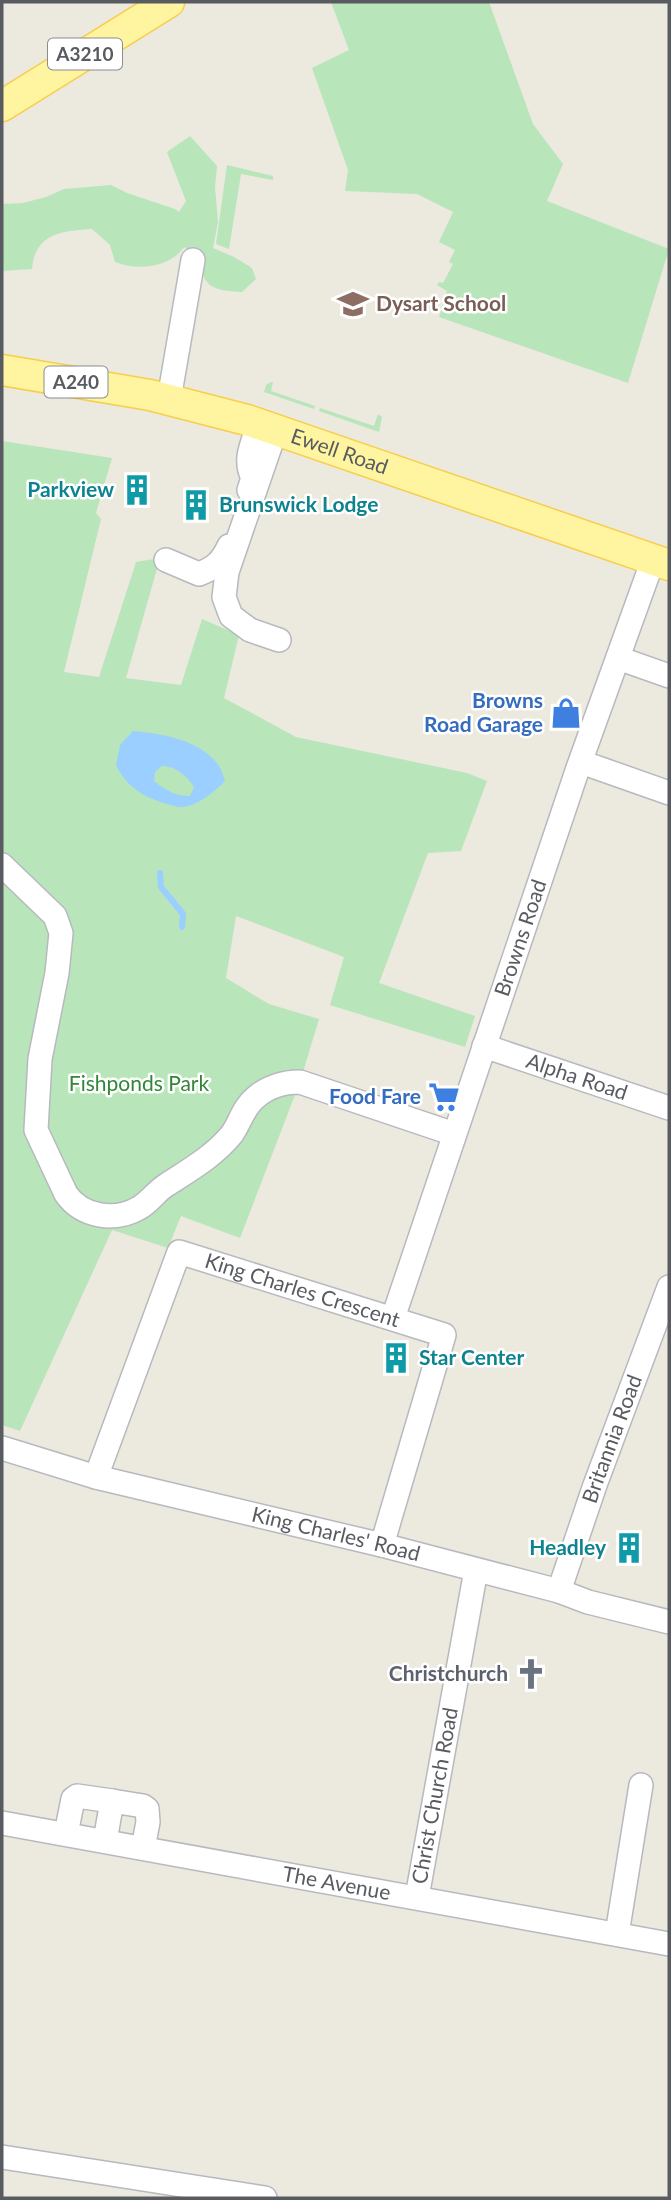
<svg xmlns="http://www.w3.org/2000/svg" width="671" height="2200" font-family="Lato,sans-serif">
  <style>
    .green { fill: #b9e5bb }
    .water { fill: #9bcfff; fill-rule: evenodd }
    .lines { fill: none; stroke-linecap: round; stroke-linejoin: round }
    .stream { stroke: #9bcfff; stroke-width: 6 }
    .minor-casing { stroke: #b7b9be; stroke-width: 26 }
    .major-casing { stroke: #f7ce4c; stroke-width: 33 }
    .minor { stroke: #fff; stroke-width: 23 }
    .major { stroke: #fff4a0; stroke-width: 30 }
    .labels { text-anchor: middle; stroke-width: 5; stroke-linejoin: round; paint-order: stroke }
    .shield { fill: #fff; stroke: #8a8c90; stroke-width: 2 }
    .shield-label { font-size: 19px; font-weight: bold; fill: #585b60 }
    .education-label { font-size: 21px; font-weight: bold; fill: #785e54; stroke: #fff; text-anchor: start }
    .street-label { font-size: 21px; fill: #585b60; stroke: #fff }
    .culture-label { font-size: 21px; font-weight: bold; fill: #0d838f; stroke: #fff; text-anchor: end }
    .shop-label { font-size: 21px; font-weight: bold; fill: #366cbe; stroke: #fff; text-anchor: end }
    .park-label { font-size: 21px; fill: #318638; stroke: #fff }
    .worship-label { font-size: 21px; font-weight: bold; fill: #5b616d; stroke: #fff; text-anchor: end }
  </style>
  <rect width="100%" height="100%" fill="#ece9de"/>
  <path class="green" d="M 331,2 L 489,2 L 533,124 L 563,164 L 547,201 L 669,249 L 628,383 L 439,317 L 447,291 L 437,285 L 439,282 L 443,283 L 453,264 L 449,262 L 455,250 L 439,242 L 453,212 L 417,194 L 345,191 L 348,170 L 312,68 L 349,50 Z
    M 190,136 L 217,166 L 215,187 L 218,222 L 213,248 L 234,257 L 252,268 L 256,279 L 242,292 C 213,290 204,289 198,258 L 184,247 C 170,268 136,271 115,262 L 110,245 L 92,229 C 62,231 35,233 32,269 L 2,271 L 2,204 L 23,203 L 46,197 L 64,189 L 111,185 L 127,193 L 175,209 L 179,212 L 186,201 L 167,152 Z
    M 227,165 L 273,176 L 273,180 L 241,174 L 229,249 L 216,244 Z
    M 271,382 L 273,382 L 271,391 L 315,406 L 314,409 L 264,392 L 266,385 Z
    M 320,408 L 374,426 L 378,414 L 382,417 L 379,432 L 319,411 Z
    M 2,441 L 112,458 L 96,513 L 101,519 L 64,672 L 99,677 L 136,562 L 160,558 L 126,678 L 181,685 L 202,619 L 239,635 L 224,698 L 296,737 L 467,773 L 487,781 L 461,851 L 428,853 L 379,983 L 475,1016 L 465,1047 L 330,1005 L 344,957 L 236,916 L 226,978 L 269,1004 L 319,1019 L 300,1082 L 240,1238 L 181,1216 L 168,1248 L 112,1230 L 20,1431 L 2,1425 Z"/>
  <path class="water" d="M 133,731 C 162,734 200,739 219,766 C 222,770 223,776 225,781 C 214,792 199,805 183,807 C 178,808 172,805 167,804 C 144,797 127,788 116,765 L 120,745 ZM 162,766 C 176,766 187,776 194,787 L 190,796 C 176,796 165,790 154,781 L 155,772 Z"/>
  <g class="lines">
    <path class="stream" d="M 160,873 L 161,887 L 183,914 L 182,927"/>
    <defs>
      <g id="minor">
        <path d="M 169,399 L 193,260"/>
        <path d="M 276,429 L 227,572 L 224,597 L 231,616 L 250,630 L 279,640"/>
        <path d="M 249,490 L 253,478 C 243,459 253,443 259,424"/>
        <path d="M 166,560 L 199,574 C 215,568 222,561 229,546"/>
        <path d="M 618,658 L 669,676"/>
        <path d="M 581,762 L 669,793"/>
        <path d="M 2,865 L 55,916 L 61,933 L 57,973 L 40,1059 L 36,1130 L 66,1194 C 82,1217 115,1222 139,1208 C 150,1202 157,1190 168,1184 C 191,1169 214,1156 232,1134 C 240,1123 243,1108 255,1098 C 267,1087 284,1082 300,1082 L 454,1134"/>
        <path id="s1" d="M 484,1046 L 669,1108"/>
        <path id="s2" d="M 393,1318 L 578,768 L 653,560"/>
        <path id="s3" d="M 2,1448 L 96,1477 L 382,1545 L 559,1591 L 588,1602 L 669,1622"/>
        <path id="s4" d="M 96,1477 L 179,1252 L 444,1335 L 382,1545"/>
        <path id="s5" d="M 559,1591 L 595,1485 L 669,1287"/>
        <path id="s6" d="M 2,1823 L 669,1944"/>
        <path d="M 66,1834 L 73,1799 L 77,1796 L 112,1801"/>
        <path d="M 105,1841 L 112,1801 L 143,1806 L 147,1809 L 148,1822 L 143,1848"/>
        <path id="s7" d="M 417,1897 L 476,1570"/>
        <path d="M 617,1934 L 641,1785"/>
        <path d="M 2,2157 L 265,2198"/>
      </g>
      <g id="major">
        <path d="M 2,106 L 169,2"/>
        <path id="s8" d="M 2,370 L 150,395 L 247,420 L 669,565"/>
      </g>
    </defs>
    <use href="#minor" class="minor-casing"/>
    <use href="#major" class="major-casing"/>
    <use href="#minor" class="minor"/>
    <use href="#major" class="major"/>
  </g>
  <defs>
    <symbol id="school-bare" viewBox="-9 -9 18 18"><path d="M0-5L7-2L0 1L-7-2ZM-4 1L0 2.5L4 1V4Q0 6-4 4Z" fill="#8d6e63" stroke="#fff" stroke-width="2.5" paint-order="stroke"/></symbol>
    <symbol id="building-bare" viewBox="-9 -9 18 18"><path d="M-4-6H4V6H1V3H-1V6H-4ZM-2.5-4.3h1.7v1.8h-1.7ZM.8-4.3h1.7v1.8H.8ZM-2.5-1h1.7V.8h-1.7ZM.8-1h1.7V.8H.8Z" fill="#0f9aa8" stroke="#fff" stroke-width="2.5" paint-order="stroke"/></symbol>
    <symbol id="shop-bare" viewBox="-9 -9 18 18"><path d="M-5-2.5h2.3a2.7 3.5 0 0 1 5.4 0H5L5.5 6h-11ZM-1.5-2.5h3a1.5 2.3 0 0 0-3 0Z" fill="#3f7fe0" stroke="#fff" stroke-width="2.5" paint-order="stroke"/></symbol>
    <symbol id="supermarket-bare" viewBox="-9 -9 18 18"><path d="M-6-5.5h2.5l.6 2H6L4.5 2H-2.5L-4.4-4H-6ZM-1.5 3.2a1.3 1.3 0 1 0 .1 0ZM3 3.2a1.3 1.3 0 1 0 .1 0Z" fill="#3f7fe0" stroke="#fff" stroke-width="2.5" paint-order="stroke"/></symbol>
    <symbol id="church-bare" viewBox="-9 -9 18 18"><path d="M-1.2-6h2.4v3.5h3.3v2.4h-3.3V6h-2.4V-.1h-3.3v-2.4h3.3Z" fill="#6b7280" stroke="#fff" stroke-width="2.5" paint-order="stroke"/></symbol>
  </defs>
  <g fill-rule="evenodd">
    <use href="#school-bare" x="331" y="282" width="44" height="44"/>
    <use href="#building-bare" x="115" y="468" width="44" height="44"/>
    <use href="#building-bare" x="174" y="483" width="44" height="44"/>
    <use href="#shop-bare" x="544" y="691" width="44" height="44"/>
    <use href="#supermarket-bare" x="422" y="1075" width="44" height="44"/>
    <use href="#building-bare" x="374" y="1336" width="44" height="44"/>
    <use href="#building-bare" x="607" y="1526" width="44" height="44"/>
    <use href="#church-bare" x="509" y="1652" width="44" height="44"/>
  </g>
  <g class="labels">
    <g class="shield">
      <rect x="48" y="38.5" width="74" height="31" rx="5"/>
      <rect x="44.5" y="366.5" width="63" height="31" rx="5"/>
    </g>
    <g class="shield-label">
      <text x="85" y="61">A3210</text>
      <text x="76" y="389">A240</text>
    </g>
    <g class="education-label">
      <text x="376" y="311">Dysart School</text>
    </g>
    <g class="street-label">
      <text dy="7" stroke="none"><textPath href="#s8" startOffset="348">Ewell Road</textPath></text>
      <text dy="7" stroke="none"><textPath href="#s2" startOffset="401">Browns Road</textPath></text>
      <text dy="7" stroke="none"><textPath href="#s1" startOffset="98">Alpha Road</textPath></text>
      <text dy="7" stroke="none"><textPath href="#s4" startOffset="369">King Charles Crescent</textPath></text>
      <text dy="7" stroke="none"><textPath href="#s5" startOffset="161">Britannia Road</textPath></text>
      <text dy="7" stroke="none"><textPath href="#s3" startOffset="345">King Charles' Road</textPath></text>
      <text dy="7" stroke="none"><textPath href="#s7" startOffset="103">Christ Church Road</textPath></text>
      <text dy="7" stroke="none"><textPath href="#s6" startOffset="340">The Avenue</textPath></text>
    </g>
    <g class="culture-label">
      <text x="114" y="497">Parkview</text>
      <text x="219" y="512" text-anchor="start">Brunswick Lodge</text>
      <text x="419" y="1365" text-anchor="start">Star Center</text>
      <text x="606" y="1555">Headley</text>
    </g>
    <g class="shop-label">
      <text x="543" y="708">Browns<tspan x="543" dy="24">Road Garage</tspan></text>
      <text x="421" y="1104">Food Fare</text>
    </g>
    <g class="park-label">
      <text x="139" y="1091">Fishponds Park</text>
    </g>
    <g class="worship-label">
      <text x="508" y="1681">Christchurch</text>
    </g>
  </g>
  <rect width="671" height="2200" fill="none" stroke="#585b60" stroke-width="7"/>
</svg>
